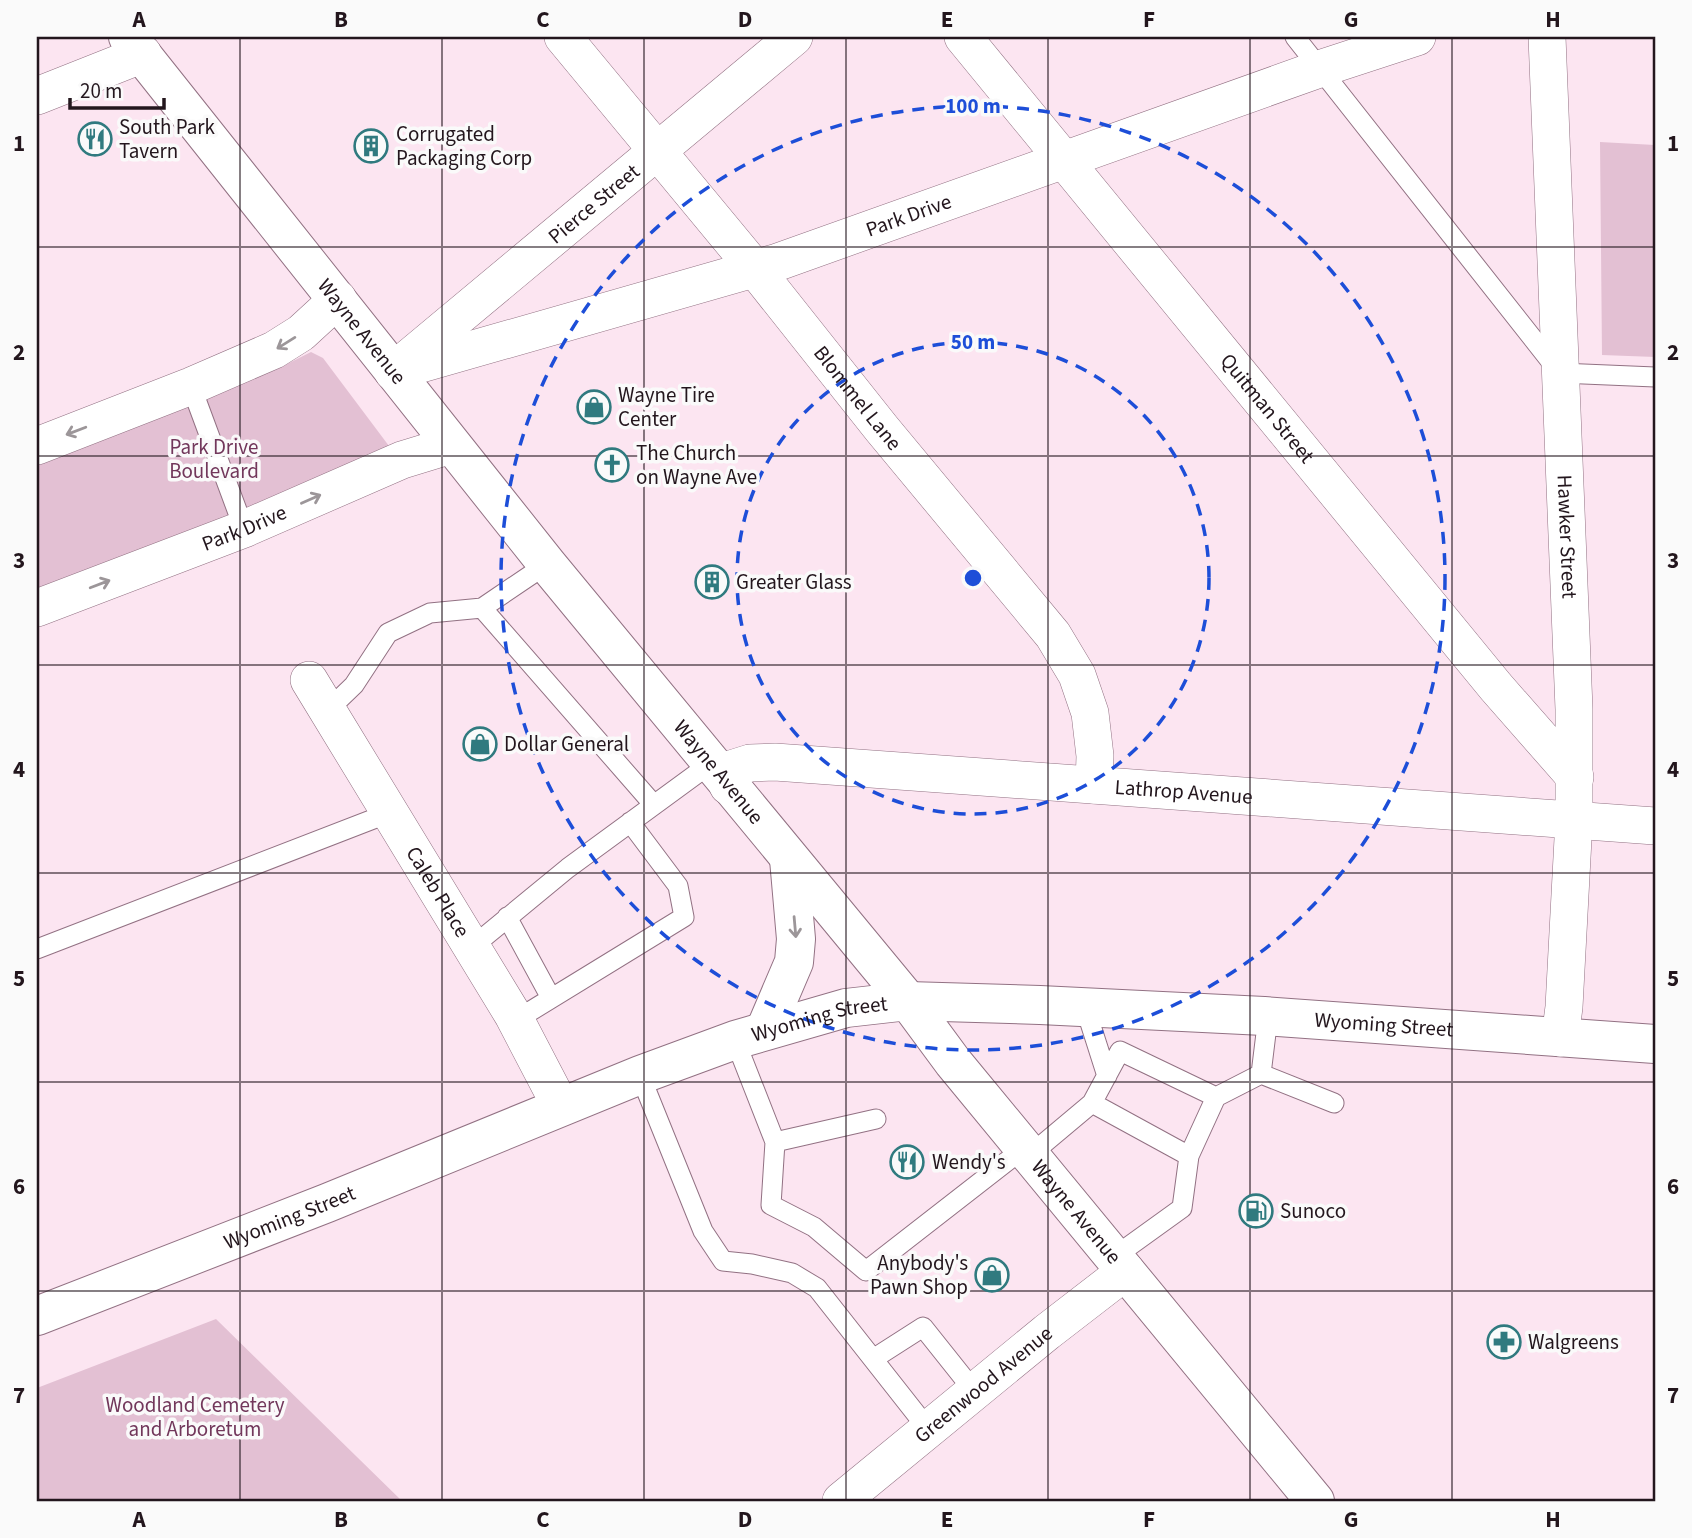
<svg xmlns="http://www.w3.org/2000/svg" width="1692" height="1538" font-family="'Source Sans 3',sans-serif">
  <style>
    .green { fill: #e3c0d3 }
    .lines { fill: none; stroke-linecap: round; stroke-linejoin: round }
    .lane-casing { stroke: #927183; stroke-width: 21 }
    .street-casing { stroke: #927183; stroke-width: 38 }
    .secondary-casing { stroke: #927183; stroke-width: 40 }
    .primary-casing { stroke: #927183; stroke-width: 40 }
    .lane { stroke: #fff; stroke-width: 19 }
    .street { stroke: #fff; stroke-width: 37 }
    .secondary { stroke: #fff; stroke-width: 38 }
    .primary { stroke: #fff; stroke-width: 38 }
    .oneway { stroke: #9c9699 }
    .grid { fill: none; stroke: #23161d; stroke-width: 2; stroke-opacity: 0.55 }
    .ring { fill: none; stroke: #1d4ed8; stroke-width: 3.5; stroke-dasharray: 12 9 }
    .labels { text-anchor: middle; stroke-width: 7; stroke-linejoin: round; paint-order: stroke }
    .poi-label { font-size: 21px; fill: #23161d; stroke: #fafafa; text-anchor: start }
    .street-label { font-size: 21px; fill: #23161d; stroke: #fafafa }
    .park-label { font-size: 21px; fill: #72375b; stroke: #fafafa }
    .centre { fill: #1d4ed8; stroke: #fafafa; stroke-width: 3.5 }
    .ring-label { font-size: 21px; text-anchor: middle; font-weight: bold; fill: #1d4ed8; stroke: #fafafa; stroke-width: 7; stroke-linejoin: round; paint-order: stroke }
    .neatline { fill: none; stroke: #23161d; stroke-width: 2.5 }
    .grid-label { font-size: 23px; text-anchor: middle; font-weight: bold; fill: #23161d }
  </style>
  <rect width="100%" height="100%" fill="#fce5f1"/>
  <path class="green" d="M 1600,142 L 1655,145 L 1655,357 L 1602,355 Z
    M 311,352 L 323,358 L 389,446 L 360,457 L 356,479 L 37,608 L 37,446 L 285,365 Z
    M 216,1319 L 402,1501 L 37,1501 L 37,1388 Z"/>
  <g class="lines">
    <defs>
      <path id="lane" d="M 1295,37 L 1560,373 L 1655,377
        M 191,386 L 244,529
        M 547,564 L 482,608 L 654,805
        M 327,711 L 354,685 L 388,633 L 430,613 L 482,608
        M 507,917 L 551,998
        M 472,947 L 568,868 L 710,764
        M 37,949 L 389,813
        M 1085,1007 L 1107,1076
        M 516,1020 L 684,917 L 678,886 L 630,822
        M 735,1040 L 775,1142 L 771,1205 L 814,1227 L 866,1271 L 1024,1148
        M 1261,1074 L 1334,1103
        M 640,1075 L 703,1231 L 723,1261 L 752,1264 L 792,1273 L 817,1288 L 928,1429
        M 1092,1103 L 1189,1156
        M 775,1142 L 876,1119
        M 1030,1155 L 1092,1103 L 1120,1051 L 1216,1097
        M 1114,1257 L 1182,1208 L 1189,1156 L 1216,1097 L 1261,1074 L 1268,1017
        M 873,1359 L 923,1327 L 974,1391"/>
      <g id="street">
        <path id="s1" d="M 563,37 L 755,269 L 882,429 L 1053,635 L 1077,675 L 1090,713 L 1095,756 L 1094,785"/>
        <path id="s2" d="M 963,37 L 1496,687 L 1575,777"/>
        <path id="s3" d="M 1547,37 L 1574,709 L 1574,820 L 1564,1007 L 1560,1038"/>
        <path d="M 37,96 L 143,54"/>
        <path id="s4" d="M 404,362 L 794,37"/>
        <path id="s5" d="M 393,372 L 778,262 L 1319,69 L 1417,37"/>
        <path d="M 37,446 L 191,386 L 274,350 L 301,333 L 338,299"/>
        <path id="s6" d="M 37,608 L 244,529 L 402,460 L 451,445"/>
        <path id="s7" d="M 309,680 L 513,1015 L 561,1107"/>
        <path id="s8" d="M 728,786 L 731,769 L 750,763 L 775,762 L 1655,826"/>
        <path id="s9" d="M 841,1501 L 1047,1332 L 1126,1271"/>
      </g>
      <g id="secondary">
        <path id="s10" d="M 37,1316 L 327,1203 L 640,1075 L 735,1040 L 846,1008 L 908,1001 L 1040,1005 L 1264,1016 L 1655,1044"/>
      </g>
      <g id="primary">
        <path id="s11" d="M 128,37 L 547,564 L 908,1001 L 953,1062 L 1315,1501"/>
        <path d="M 765,1030 L 794,962 L 796,939 L 789,859"/>
      </g>
    </defs>
    <use href="#lane" class="lane-casing"/>
    <use href="#street" class="street-casing"/>
    <use href="#secondary" class="secondary-casing"/>
    <use href="#primary" class="primary-casing"/>
    <use href="#lane" class="lane"/>
    <use href="#street" class="street"/>
    <use href="#secondary" class="secondary"/>
    <use href="#primary" class="primary"/>
  </g>
  <defs><path id="oneway-shaft" d="M-6 0H5M1.5-3L5.5 0L1.5 3" fill="none" stroke-width="1.6" stroke-linecap="round" stroke-linejoin="round" transform="scale(1.75)"/></defs>
  <g class="oneway">
    <use href="#oneway-shaft" transform="translate(286 343) rotate(148)"/>
    <use href="#oneway-shaft" transform="translate(76 431) rotate(159)"/>
    <use href="#oneway-shaft" transform="translate(311 499) rotate(-24)"/>
    <use href="#oneway-shaft" transform="translate(100 584) rotate(-21)"/>
    <use href="#oneway-shaft" transform="translate(795 927) rotate(85)"/>
  </g>
  <path class="grid" d="M 240,37 L 240,1501M 442,37 L 442,1501M 644,37 L 644,1501M 846,37 L 846,1501M 1048,37 L 1048,1501M 1250,37 L 1250,1501M 1452,37 L 1452,1501M 37,247 L 1655,247M 37,456 L 1655,456M 37,665 L 1655,665M 37,873 L 1655,873M 37,1082 L 1655,1082M 37,1291 L 1655,1291"/>
  <g class="ring">
    <circle cx="973" cy="578" r="236"/>
    <circle cx="973" cy="578" r="472"/>
  </g>
  <defs>
    <symbol id="restaurant-ring" viewBox="-11 -11 22 22"><circle r="9.5" fill="#fafafa" stroke="#307a7f" stroke-width="1.5"/><path d="M-5-6h1v4h1v-4h1v4h1v-4h1v5L-1.5 .5V6h-2V.5L-5-1ZM5-6V6H3V1.5H1.5Q1.5-4 5-6Z" fill="#307a7f"/></symbol>
    <symbol id="building-ring" viewBox="-11 -11 22 22"><circle r="9.5" fill="#fafafa" stroke="#307a7f" stroke-width="1.5"/><path d="M-4-6H4V6H1V3H-1V6H-4ZM-2.5-4.3h1.7v1.8h-1.7ZM.8-4.3h1.7v1.8H.8ZM-2.5-1h1.7V.8h-1.7ZM.8-1h1.7V.8H.8Z" fill="#307a7f"/></symbol>
    <symbol id="shop-ring" viewBox="-11 -11 22 22"><circle r="9.5" fill="#fafafa" stroke="#307a7f" stroke-width="1.5"/><path d="M-5-2.5h2.3a2.7 3.5 0 0 1 5.4 0H5L5.5 6h-11ZM-1.5-2.5h3a1.5 2.3 0 0 0-3 0Z" fill="#307a7f"/></symbol>
    <symbol id="church-ring" viewBox="-11 -11 22 22"><circle r="9.5" fill="#fafafa" stroke="#307a7f" stroke-width="1.5"/><path d="M-1.2-6h2.4v3.5h3.3v2.4h-3.3V6h-2.4V-.1h-3.3v-2.4h3.3Z" fill="#307a7f"/></symbol>
    <symbol id="fuel-ring" viewBox="-11 -11 22 22"><circle r="9.5" fill="#fafafa" stroke="#307a7f" stroke-width="1.5"/><path d="M-5.5-6h7V0h2V4h1.3V-2.5L3-4.5l.8-.8L6-3V5H2.5V1h-1V6h-7ZM-4.2-4.7v3.2H.2V-4.7Z" fill="#307a7f"/></symbol>
    <symbol id="pharmacy-ring" viewBox="-11 -11 22 22"><circle r="9.5" fill="#fafafa" stroke="#307a7f" stroke-width="1.5"/><path d="M-2-6h4v4h4v4h-4v4h-4v-4h-4v-4h4Z" fill="#307a7f"/></symbol>
  </defs>
  <g fill-rule="evenodd">
    <use href="#restaurant-ring" x="76" y="120" width="38" height="38"/>
    <use href="#building-ring" x="352" y="127" width="38" height="38"/>
    <use href="#shop-ring" x="575" y="388" width="38" height="38"/>
    <use href="#church-ring" x="593" y="446" width="38" height="38"/>
    <use href="#building-ring" x="693" y="563" width="38" height="38"/>
    <use href="#shop-ring" x="461" y="725" width="38" height="38"/>
    <use href="#restaurant-ring" x="888" y="1143" width="38" height="38"/>
    <use href="#fuel-ring" x="1237" y="1192" width="38" height="38"/>
    <use href="#shop-ring" x="973" y="1256" width="38" height="38"/>
    <use href="#pharmacy-ring" x="1485" y="1323" width="38" height="38"/>
  </g>
  <g class="labels">
    <g class="poi-label">
      <text x="119" y="134">South Park<tspan x="119" dy="24">Tavern</tspan></text>
      <text x="396" y="141">Corrugated<tspan x="396" dy="24">Packaging Corp</tspan></text>
      <text x="618" y="402">Wayne Tire<tspan x="618" dy="24">Center</tspan></text>
      <text x="636" y="460">The Church<tspan x="636" dy="24">on Wayne Ave</tspan></text>
      <text x="736" y="589">Greater Glass</text>
      <text x="504" y="751">Dollar General</text>
      <text x="932" y="1169">Wendy's</text>
      <text x="1280" y="1218">Sunoco</text>
      <text x="968" y="1270" text-anchor="end">Anybody's<tspan x="968" dy="24">Pawn Shop</tspan></text>
      <text x="1528" y="1349">Walgreens</text>
    </g>
    <g class="street-label">
      <text dy="7" stroke="none"><textPath href="#s4" startOffset="247">Pierce Street</textPath></text>
      <text dy="7" stroke="none"><textPath href="#s5" startOffset="539">Park Drive</textPath></text>
      <text dy="7" stroke="none"><textPath href="#s11" startOffset="376">Wayne Avenue</textPath></text>
      <text dy="7" stroke="none"><textPath href="#s1" startOffset="466">Blommel Lane</textPath></text>
      <text dy="7" stroke="none"><textPath href="#s2" startOffset="480">Quitman Street</textPath></text>
      <text dy="7" stroke="none"><textPath href="#s6" startOffset="222">Park Drive</textPath></text>
      <text dy="7" stroke="none"><textPath href="#s3" startOffset="500">Hawker Street</textPath></text>
      <text dy="7" stroke="none"><textPath href="#s11" startOffset="943">Wayne Avenue</textPath></text>
      <text dy="7" stroke="none"><textPath href="#s8" startOffset="472">Lathrop Avenue</textPath></text>
      <text dy="7" stroke="none"><textPath href="#s7" startOffset="248">Caleb Place</textPath></text>
      <text dy="7" stroke="none"><textPath href="#s10" startOffset="838">Wyoming Street</textPath></text>
      <text dy="7" stroke="none"><textPath href="#s10" startOffset="1405">Wyoming Street</textPath></text>
      <text dy="7" stroke="none"><textPath href="#s11" startOffset="1510">Wayne Avenue</textPath></text>
      <text dy="7" stroke="none"><textPath href="#s10" startOffset="271">Wyoming Street</textPath></text>
      <text dy="7" stroke="none"><textPath href="#s9" startOffset="184">Greenwood Avenue</textPath></text>
    </g>
    <g class="park-label">
      <text x="214" y="454">Park Drive<tspan x="214" dy="24">Boulevard</tspan></text>
      <text x="195" y="1412">Woodland Cemetery<tspan x="195" dy="24">and Arboretum</tspan></text>
    </g>
  </g>
  <circle cx="973" cy="578" r="10" class="centre"/>
  <g class="ring-label">
    <text x="973" y="113">100 m</text>
    <text x="973" y="349">50 m</text>
  </g>
  <rect width="1692" height="1538" fill="none" stroke="#fafafa" stroke-width="77"/>
  <path d="M70 98v10h94v-10" fill="none" stroke="#23161d" stroke-width="3.5"/>
  <text x="80" y="98" font-size="21" fill="#23161d" stroke="#fafafa" stroke-width="5" paint-order="stroke">20 m</text>
  <rect x="38" y="38" width="1616" height="1462" class="neatline"/>
  <g class="grid-label">
    <text x="139" y="27">A</text>
    <text x="341" y="27">B</text>
    <text x="543" y="27">C</text>
    <text x="745" y="27">D</text>
    <text x="947" y="27">E</text>
    <text x="1149" y="27">F</text>
    <text x="1351" y="27">G</text>
    <text x="1553" y="27">H</text>
    <text x="19" y="151">1</text>
    <text x="1673" y="151">1</text>
    <text x="19" y="360">2</text>
    <text x="1673" y="360">2</text>
    <text x="19" y="568">3</text>
    <text x="1673" y="568">3</text>
    <text x="19" y="777">4</text>
    <text x="1673" y="777">4</text>
    <text x="19" y="986">5</text>
    <text x="1673" y="986">5</text>
    <text x="19" y="1194">6</text>
    <text x="1673" y="1194">6</text>
    <text x="19" y="1403">7</text>
    <text x="1673" y="1403">7</text>
    <text x="139" y="1527">A</text>
    <text x="341" y="1527">B</text>
    <text x="543" y="1527">C</text>
    <text x="745" y="1527">D</text>
    <text x="947" y="1527">E</text>
    <text x="1149" y="1527">F</text>
    <text x="1351" y="1527">G</text>
    <text x="1553" y="1527">H</text>
  </g>
</svg>
